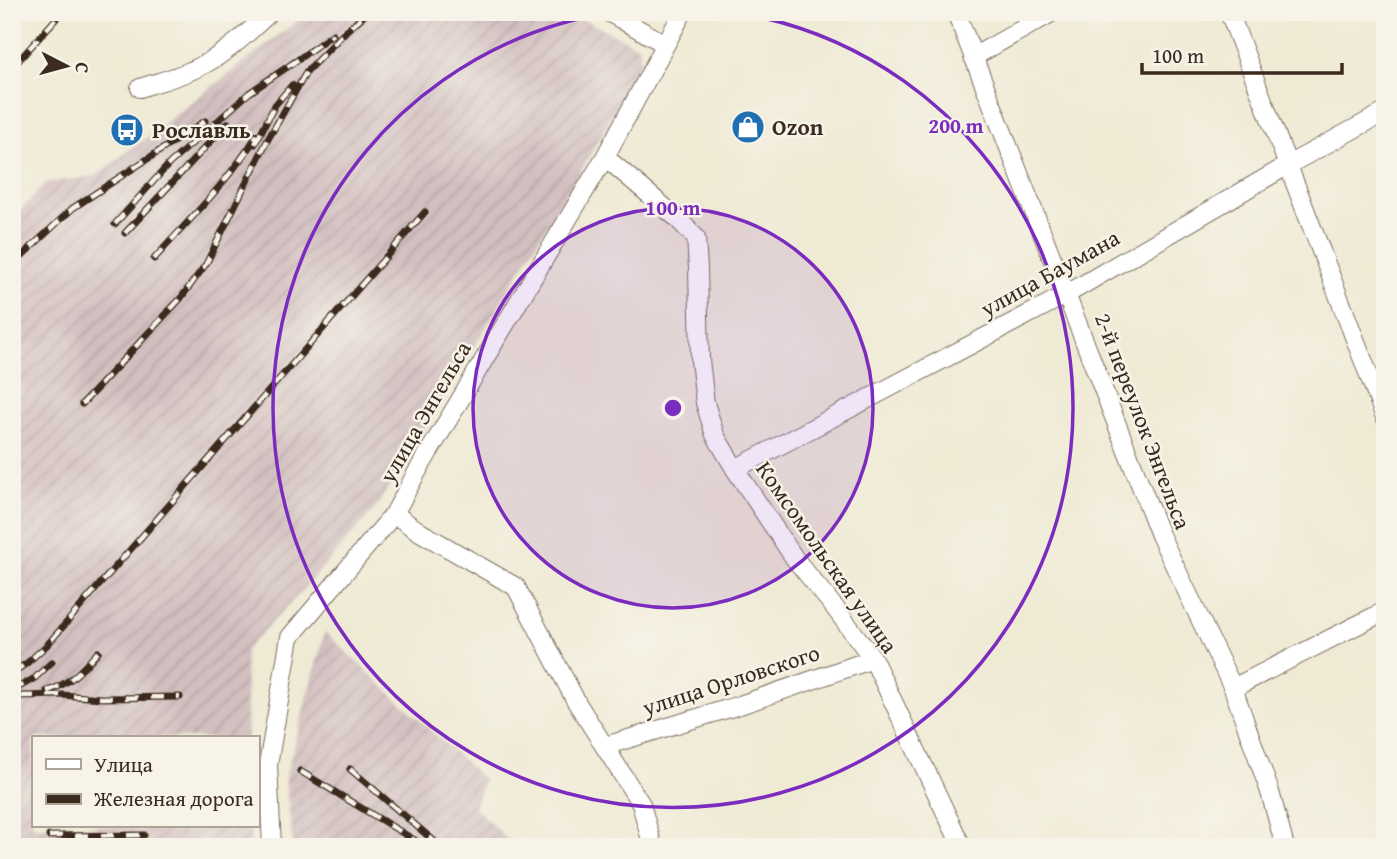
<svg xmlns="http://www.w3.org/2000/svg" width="1397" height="859" font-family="'Gentium Book Plus',serif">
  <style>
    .industrial { fill: url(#industrial-furrows) }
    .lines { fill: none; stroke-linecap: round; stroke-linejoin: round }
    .minor-casing { stroke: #7a6d5e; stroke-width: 20 }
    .minor { stroke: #fff; stroke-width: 18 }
    .rail-casing { stroke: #3b2a1e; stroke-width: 7 }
    .rail { stroke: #f7f3e8; stroke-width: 4.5; stroke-dasharray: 13; stroke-linecap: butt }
    .ring { fill: none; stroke: #7b2cbf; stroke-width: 3.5 }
    .labels { text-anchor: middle; stroke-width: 5; stroke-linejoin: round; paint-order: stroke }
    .poi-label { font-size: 23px; font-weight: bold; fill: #3b2a1e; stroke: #f7f3e8; text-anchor: start }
    .street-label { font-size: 23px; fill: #3b2a1e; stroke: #f7f3e8 }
    .centre { fill: #7b2cbf; stroke: #f7f3e8; stroke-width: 3.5 }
    .ring-label { font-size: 21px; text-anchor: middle; font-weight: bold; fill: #7b2cbf; stroke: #f7f3e8; stroke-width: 5; stroke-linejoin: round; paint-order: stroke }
  </style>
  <defs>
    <pattern id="industrial-furrows" width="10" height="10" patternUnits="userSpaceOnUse" patternTransform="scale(1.75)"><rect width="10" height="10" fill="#d2bfc0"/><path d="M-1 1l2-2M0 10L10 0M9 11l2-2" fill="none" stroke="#b5a4a5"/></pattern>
  </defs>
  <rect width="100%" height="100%" fill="#f7f3e8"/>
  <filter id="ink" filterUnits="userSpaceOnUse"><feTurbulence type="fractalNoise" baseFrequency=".0143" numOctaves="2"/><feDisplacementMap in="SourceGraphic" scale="14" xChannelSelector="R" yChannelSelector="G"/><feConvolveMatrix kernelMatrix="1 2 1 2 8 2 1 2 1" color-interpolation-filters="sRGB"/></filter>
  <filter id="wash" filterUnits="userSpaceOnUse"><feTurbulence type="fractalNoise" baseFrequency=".00686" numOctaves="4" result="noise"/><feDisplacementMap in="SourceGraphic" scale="28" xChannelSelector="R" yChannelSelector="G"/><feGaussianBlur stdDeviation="1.57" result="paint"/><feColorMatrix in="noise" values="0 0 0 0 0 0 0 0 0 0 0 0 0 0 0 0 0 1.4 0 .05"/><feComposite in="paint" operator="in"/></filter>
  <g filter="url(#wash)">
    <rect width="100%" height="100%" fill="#efead4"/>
    <path class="industrial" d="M 309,12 L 569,12 L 640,47 L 639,67 L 586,162 L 378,505 L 301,592 L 245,650 L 247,738 L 33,738 L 33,826 L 250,826 L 251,847 L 12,847 L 12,220 L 46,183 L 96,176 Z
      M 325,632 L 484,780 L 474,807 L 515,847 L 293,847 L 285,778 Z"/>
  </g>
  <g filter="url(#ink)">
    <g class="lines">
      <defs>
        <path id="minor" d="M 608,12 L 665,44
          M 956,12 L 1160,535 L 1233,688 L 1270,792 L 1285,847
          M 1229,12 L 1385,417
          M 973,57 L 1053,12
          M 140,88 C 161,81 182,76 201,66 C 227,53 249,32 270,12
          M 605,157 L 677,218 L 696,238 L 698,268 L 700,360 L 705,403 L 715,435 L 735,469 L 795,559 L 835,608 L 873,659 L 962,847
          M 735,469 L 1067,294 L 1288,165 L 1385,112
          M 394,514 L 420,532 L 516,587 L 577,703 L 641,804 L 653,847
          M 1233,688 L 1385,611
          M 605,746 L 740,705 L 873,659
          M 272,847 L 268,765 L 290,637 L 394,514 L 417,472 L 605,157 L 683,12"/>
      </defs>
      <use href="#minor" class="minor-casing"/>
      <use href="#minor" class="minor"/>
      <defs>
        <path id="rail" d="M 12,68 L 62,12
          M 255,144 L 275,105 L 292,85
          M 115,224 L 170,163 L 249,93 L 296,61 L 333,34
          M 125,233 L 228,123
          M 154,259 C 189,220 229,181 257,135
          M 12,265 L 73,208 L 205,121
          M 82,404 L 181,298 L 206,264 L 267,141 L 307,71 L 348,29 L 368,12
          M 12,673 L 27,663 L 47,645 L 425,212
          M 12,691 L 35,678 L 52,662
          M 47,691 C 71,684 81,670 98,652
          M 21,696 L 61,695 L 102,698 L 180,697
          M 350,769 L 441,847
          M 300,771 L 426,847
          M 49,836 L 144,835"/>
      </defs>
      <use href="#rail" class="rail-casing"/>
      <use href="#rail" class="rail"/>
    </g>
  </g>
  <circle cx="673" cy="408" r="200" fill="#7b2cbf" fill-opacity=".12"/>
  <g class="ring">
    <circle cx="673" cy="408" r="200"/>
    <path d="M732 12A400 400 0 1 1 614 12"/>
  </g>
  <defs>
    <symbol id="shop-disc" viewBox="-11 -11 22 22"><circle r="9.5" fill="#1f6fb2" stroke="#f7f3e8"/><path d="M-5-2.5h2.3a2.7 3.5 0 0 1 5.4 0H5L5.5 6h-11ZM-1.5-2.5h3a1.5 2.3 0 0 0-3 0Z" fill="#fff"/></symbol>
    <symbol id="bus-disc" viewBox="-11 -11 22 22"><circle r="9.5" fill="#1f6fb2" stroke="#f7f3e8"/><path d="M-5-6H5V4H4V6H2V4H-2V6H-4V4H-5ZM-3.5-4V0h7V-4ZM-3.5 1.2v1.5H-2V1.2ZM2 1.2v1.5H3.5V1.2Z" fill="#fff"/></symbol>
  </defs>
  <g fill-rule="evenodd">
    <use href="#shop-disc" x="729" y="108" width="38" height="38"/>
    <use href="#bus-disc" x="108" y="111" width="38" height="38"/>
  </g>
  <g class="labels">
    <g class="poi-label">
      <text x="772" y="135">Ozon</text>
      <text x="152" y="138">Рославль</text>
    </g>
    <g class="street-label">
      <text transform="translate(1050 273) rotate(-29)" y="8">улица Баумана</text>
      <text transform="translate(425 412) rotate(-60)" y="8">улица Энгельса</text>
      <text transform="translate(1143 421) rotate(69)" y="8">2-й переулок Энгельса</text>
      <text transform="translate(827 557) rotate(55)" y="8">Комсомольская улица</text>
      <text transform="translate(731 680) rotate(-18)" y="8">улица Орловского</text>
    </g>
  </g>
  <circle cx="673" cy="408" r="10" class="centre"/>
  <g class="ring-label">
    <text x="956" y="133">200 m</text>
    <text x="673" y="215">100 m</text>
  </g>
  <rect width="1397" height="859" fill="none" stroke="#f7f3e8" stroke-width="42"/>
  <rect x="32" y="736" width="228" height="91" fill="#f7f3e8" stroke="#aca397" stroke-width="2"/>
  <rect x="46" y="759" width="35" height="10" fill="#ffffff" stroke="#aca397" stroke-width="2"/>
  <text x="94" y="772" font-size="21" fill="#3b2a1e">Улица</text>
  <rect x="46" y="794" width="35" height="10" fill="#3b2a1e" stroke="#aca397" stroke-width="2"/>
  <text x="94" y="806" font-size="21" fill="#3b2a1e">Железная дорога</text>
  <g transform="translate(66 66) rotate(96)" stroke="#f7f3e8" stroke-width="5" paint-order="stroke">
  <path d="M0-5L12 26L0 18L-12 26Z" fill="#3b2a1e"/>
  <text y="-10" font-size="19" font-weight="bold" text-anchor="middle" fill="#3b2a1e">С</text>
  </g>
  <path d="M1142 63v10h200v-10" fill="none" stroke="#3b2a1e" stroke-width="3.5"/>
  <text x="1152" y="63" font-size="21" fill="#3b2a1e" stroke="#f7f3e8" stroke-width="5" paint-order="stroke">100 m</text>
</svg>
